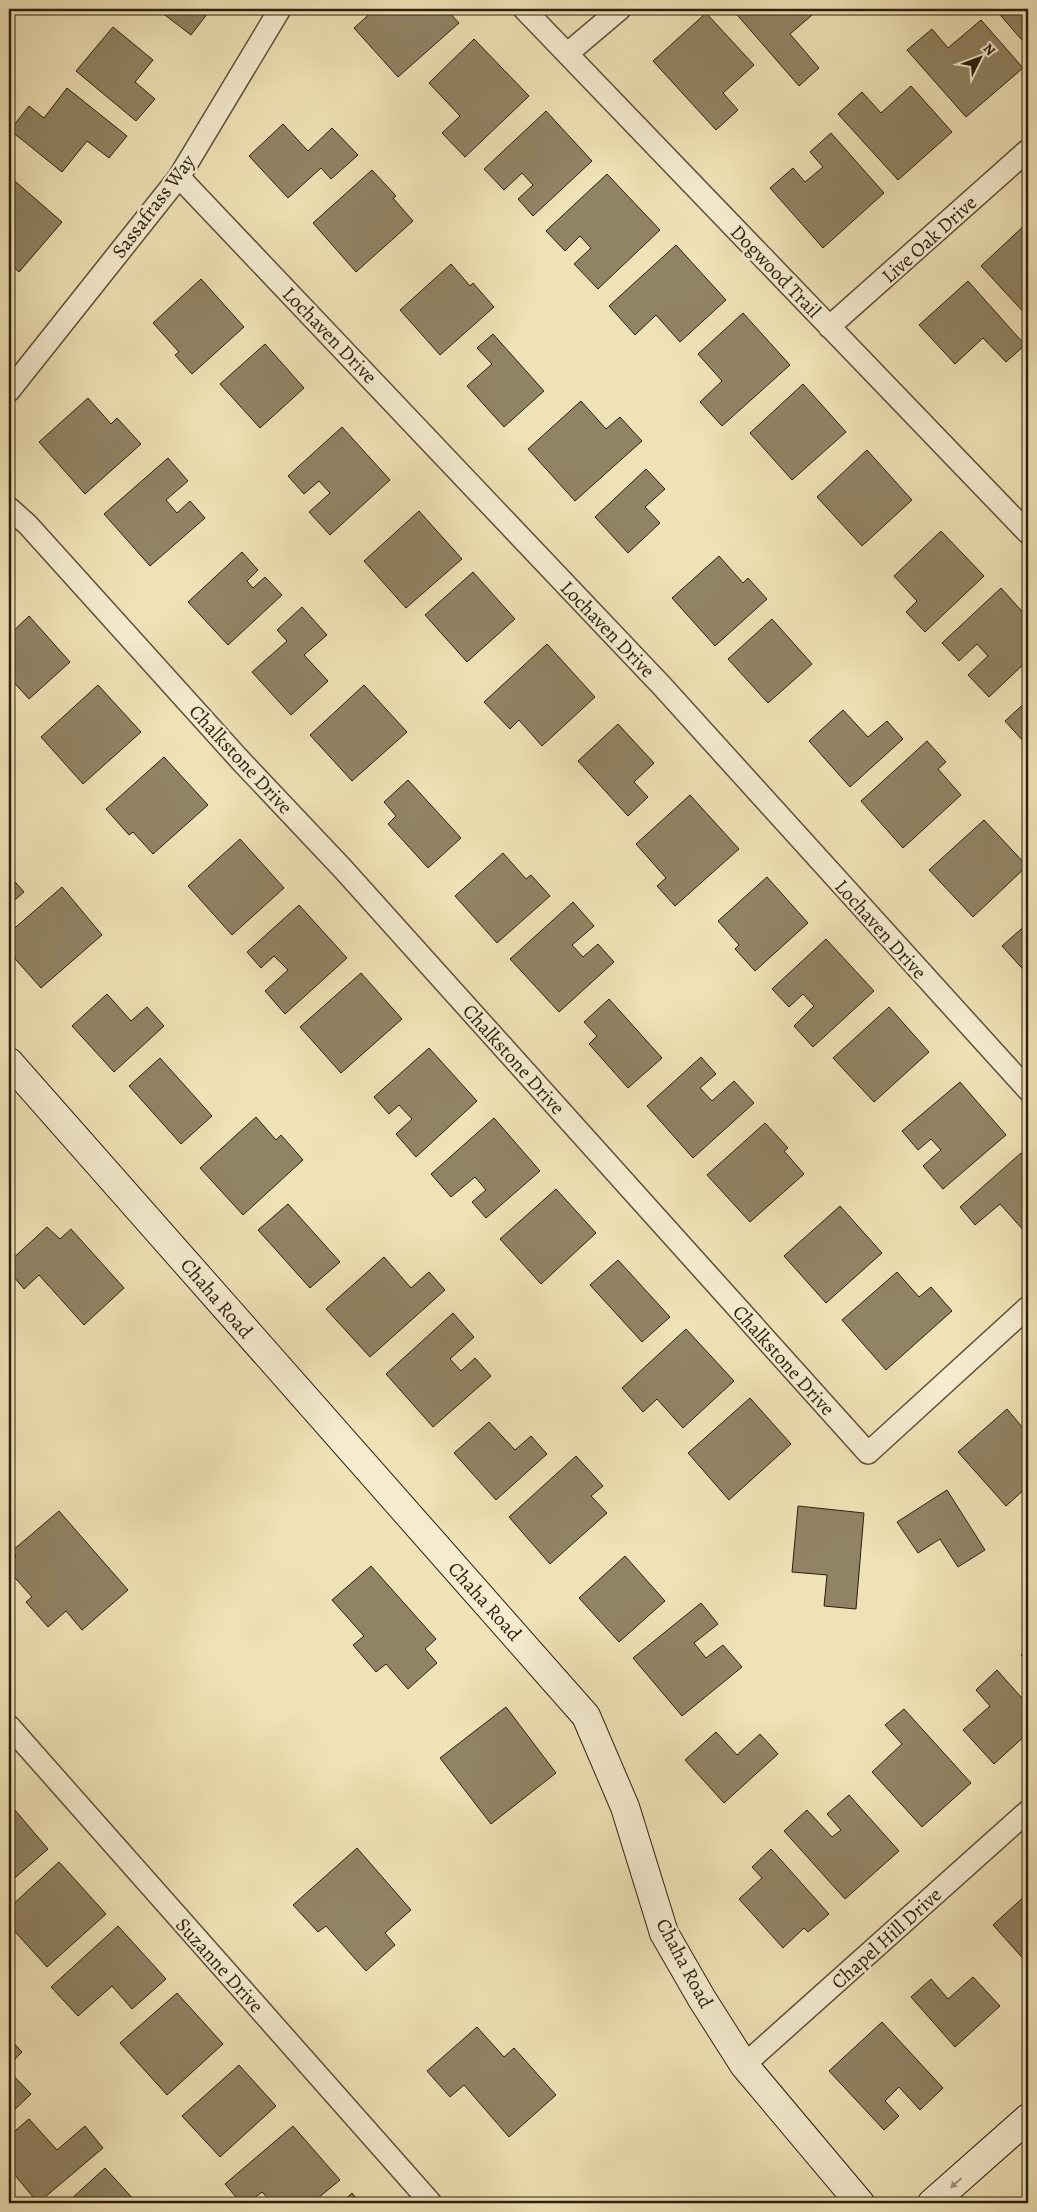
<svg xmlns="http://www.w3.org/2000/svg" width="1037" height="2212" font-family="Alegreya,serif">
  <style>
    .building { fill: #918465; stroke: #2c1f0d }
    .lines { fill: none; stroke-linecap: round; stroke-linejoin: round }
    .street-casing { stroke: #5d5037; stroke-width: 24 }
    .secondary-casing { stroke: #2c1f0d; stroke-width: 30 }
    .street { stroke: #f5ecd0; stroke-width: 21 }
    .secondary { stroke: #f5ecd0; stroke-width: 28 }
    .oneway { fill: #9b9078 }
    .labels { text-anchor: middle; stroke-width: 5; stroke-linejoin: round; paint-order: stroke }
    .street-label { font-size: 20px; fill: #2c1f0d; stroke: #f5ecd0 }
  </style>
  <rect width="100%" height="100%" fill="#efe2b6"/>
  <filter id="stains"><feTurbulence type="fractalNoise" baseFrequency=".004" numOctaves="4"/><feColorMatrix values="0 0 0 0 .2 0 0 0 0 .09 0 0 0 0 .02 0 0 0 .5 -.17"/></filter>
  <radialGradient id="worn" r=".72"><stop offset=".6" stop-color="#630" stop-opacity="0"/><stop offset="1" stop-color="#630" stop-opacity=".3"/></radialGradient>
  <path class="building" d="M 157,9 L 211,9 L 191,35 Z
    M 375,9 L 446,9 L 459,23 L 398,77 L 354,28 Z
    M 732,9 L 819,9 L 790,34 L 819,68 L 799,86 Z
    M 995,9 L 1028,9 L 1028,47 Z
    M 706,13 L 754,65 L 723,93 L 738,110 L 716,130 L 653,61 Z
    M 981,20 L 1023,68 L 966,117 L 907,50 L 932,29 L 948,48 Z
    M 113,27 L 153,60 L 135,82 L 155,99 L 136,121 L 76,71 Z
    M 474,39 L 529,96 L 465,157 L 442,133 L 460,116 L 429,83 Z
    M 911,86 L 952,132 L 898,180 L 838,114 L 862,92 L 881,113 Z
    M 67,88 L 127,136 L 109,158 L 87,141 L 62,172 L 10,130 L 29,106 L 44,118 Z
    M 546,111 L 592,161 L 533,216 L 518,199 L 533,185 L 522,173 L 504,190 L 484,169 Z
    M 283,124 L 308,151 L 332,128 L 358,155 L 331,179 L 321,168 L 288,198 L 249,156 Z
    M 831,133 L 884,193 L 823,248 L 770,188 L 793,168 L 805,182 L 823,167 L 810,152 Z
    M 372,170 L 396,196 L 393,198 L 413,221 L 356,272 L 313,223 Z
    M 607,174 L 660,230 L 598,289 L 574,264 L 591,248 L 580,236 L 565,251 L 546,231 Z
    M 9,176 L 62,222 L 19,272 L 9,263 Z
    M 1028,222 L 1028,317 L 981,266 Z
    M 676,245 L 726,300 L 680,342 L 656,315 L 635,335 L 609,306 Z
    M 451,264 L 470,286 L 473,283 L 494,307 L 440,355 L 400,310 Z
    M 201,279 L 244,327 L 192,374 L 175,355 L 179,352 L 153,323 Z
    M 968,281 L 1025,345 L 1006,362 L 983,338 L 955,364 L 919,325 Z
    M 743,313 L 790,365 L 722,426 L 700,402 L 722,381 L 698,354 Z
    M 493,334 L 544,391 L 504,427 L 467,386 L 492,364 L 477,348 Z
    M 265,344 L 304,388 L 260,428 L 220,384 Z
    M 803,384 L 846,432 L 792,480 L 750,433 Z
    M 88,398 L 111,424 L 117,418 L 141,444 L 85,494 L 39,442 Z
    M 581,401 L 606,429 L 620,417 L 642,441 L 575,501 L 528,449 Z
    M 342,427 L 390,480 L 330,535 L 309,512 L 330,493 L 319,481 L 304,494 L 288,476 Z
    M 867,450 L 912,500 L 862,546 L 817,497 Z
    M 168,458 L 188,481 L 166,500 L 177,513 L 190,501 L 205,518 L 150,566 L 104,514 Z
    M 646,469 L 665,489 L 645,507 L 660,523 L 628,553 L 595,517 Z
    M 419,511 L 462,559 L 406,608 L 364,561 Z
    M 941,531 L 984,576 L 925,632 L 906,612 L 917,601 L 894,576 Z
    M 242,552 L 258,570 L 247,581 L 253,588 L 265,577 L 282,595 L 228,645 L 188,602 Z
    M 719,556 L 743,583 L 748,578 L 767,599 L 715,646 L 672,598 Z
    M 473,572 L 515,619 L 467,662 L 425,615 Z
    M 1001,588 L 1028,618 L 1028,660 L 989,697 L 968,675 L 988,656 L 977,644 L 959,661 L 942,643 Z
    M 9,591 L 15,599 L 9,604 Z
    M 302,607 L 327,635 L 304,655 L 328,681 L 291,715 L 252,672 L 287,641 L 277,630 Z
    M 29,616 L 70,662 L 29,699 L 9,677 L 9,635 Z
    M 772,619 L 812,664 L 768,703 L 728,659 Z
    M 547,644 L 595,697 L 542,746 L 519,720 L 510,729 L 484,702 Z
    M 98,685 L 141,732 L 83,784 L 41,737 Z
    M 364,685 L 407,732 L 352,781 L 310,735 Z
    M 1028,700 L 1028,738 L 1024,742 L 1005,721 Z
    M 843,710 L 868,737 L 887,721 L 903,739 L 850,787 L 809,741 Z
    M 618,724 L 654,763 L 634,782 L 648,797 L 628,816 L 578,761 Z
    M 927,741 L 946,762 L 938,769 L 961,795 L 903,848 L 861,801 Z
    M 164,757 L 208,805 L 153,854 L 133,832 L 129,835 L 106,809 Z
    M 408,780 L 461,838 L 428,868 L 388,824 L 396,816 L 384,802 Z
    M 690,795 L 739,849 L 675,906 L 657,886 L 666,878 L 636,844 Z
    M 984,820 L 1027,866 L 973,917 L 929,870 Z
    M 240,839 L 284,888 L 232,935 L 188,886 Z
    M 503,853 L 526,879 L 531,875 L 550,896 L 497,943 L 455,896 Z
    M 9,875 L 24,892 L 9,905 Z
    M 767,877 L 808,923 L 755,971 L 735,949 L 739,945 L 718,921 Z
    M 62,887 L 102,935 L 41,988 L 9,952 L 9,933 Z
    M 573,902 L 594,926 L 572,945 L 583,957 L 598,944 L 614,962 L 559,1012 L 510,959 Z
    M 299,905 L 347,958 L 285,1014 L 265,991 L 288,970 L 274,956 L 261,968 L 247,952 Z
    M 1028,923 L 1028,975 L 1002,946 Z
    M 826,939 L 874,991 L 813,1047 L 794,1026 L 814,1006 L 803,994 L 789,1007 L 772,989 Z
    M 361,973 L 402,1019 L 341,1073 L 300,1027 Z
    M 107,994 L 131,1021 L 147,1007 L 164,1026 L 114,1072 L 72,1026 Z
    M 609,999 L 662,1058 L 628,1088 L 589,1044 L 597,1036 L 584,1022 Z
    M 889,1007 L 929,1052 L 874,1102 L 833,1058 Z
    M 429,1048 L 477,1101 L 416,1157 L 396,1134 L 412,1119 L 399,1105 L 389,1114 L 374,1097 Z
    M 701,1057 L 716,1074 L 700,1088 L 712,1101 L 734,1081 L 754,1103 L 693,1158 L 647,1106 Z
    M 160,1058 L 212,1116 L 181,1144 L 129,1086 Z
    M 960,1082 L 1006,1135 L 943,1189 L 923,1166 L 941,1150 L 931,1139 L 918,1150 L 902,1131 Z
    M 256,1117 L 276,1140 L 281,1135 L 303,1160 L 243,1215 L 200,1168 Z
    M 494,1118 L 540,1171 L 486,1218 L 472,1202 L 486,1190 L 475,1177 L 451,1197 L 431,1174 Z
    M 765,1123 L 788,1148 L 784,1151 L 804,1174 L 750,1222 L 707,1175 Z
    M 1021,1153 L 1028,1161 L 1028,1229 L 1025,1232 L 1000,1204 L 975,1225 L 960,1207 Z
    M 556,1189 L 596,1233 L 541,1284 L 500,1239 Z
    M 288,1204 L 340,1262 L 310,1288 L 258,1230 Z
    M 840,1206 L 882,1253 L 826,1303 L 784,1256 Z
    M 47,1227 L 60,1239 L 71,1229 L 124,1288 L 84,1325 L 39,1275 L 24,1289 L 9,1271 L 9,1262 Z
    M 384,1257 L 411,1288 L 429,1272 L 445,1290 L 370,1357 L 326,1309 Z
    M 618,1260 L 670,1317 L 642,1342 L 590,1285 Z
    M 897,1272 L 919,1297 L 931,1287 L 952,1311 L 886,1370 L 842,1320 Z
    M 453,1313 L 474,1337 L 450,1359 L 461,1371 L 475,1358 L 491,1376 L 433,1427 L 386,1374 Z
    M 686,1329 L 734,1381 L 683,1428 L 657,1399 L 643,1412 L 622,1388 Z
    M 750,1398 L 791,1444 L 729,1500 L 688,1453 Z
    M 1007,1409 L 1028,1434 L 1028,1479 L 1026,1481 L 1028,1486 L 1006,1506 L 958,1452 Z
    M 489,1422 L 515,1450 L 531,1436 L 547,1454 L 496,1500 L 454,1453 Z
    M 576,1456 L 603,1486 L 591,1496 L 607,1513 L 550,1564 L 509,1517 Z
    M 947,1490 L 985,1550 L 958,1567 L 940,1539 L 918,1553 L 897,1522 Z
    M 798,1506 L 864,1513 L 856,1609 L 824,1606 L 827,1575 L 792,1572 Z
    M 59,1511 L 128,1590 L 82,1630 L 66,1611 L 48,1627 L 26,1602 L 32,1597 L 9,1571 L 9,1562 L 16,1556 L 12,1551 Z
    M 625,1556 L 665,1601 L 619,1642 L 579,1598 Z
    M 371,1566 L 436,1639 L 425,1649 L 437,1663 L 408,1689 L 386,1664 L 376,1672 L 353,1645 L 364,1636 L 332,1600 Z
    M 701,1603 L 718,1624 L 694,1643 L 706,1658 L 723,1645 L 742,1667 L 682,1716 L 633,1658 Z
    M 1028,1649 L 1028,1663 L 1021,1655 Z
    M 997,1670 L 1028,1705 L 1028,1733 L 994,1764 L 963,1730 L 990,1706 L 976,1690 Z
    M 506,1707 L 556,1773 L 491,1824 L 440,1758 Z
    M 904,1709 L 971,1783 L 922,1827 L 872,1772 L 902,1744 L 885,1725 Z
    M 716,1732 L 737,1755 L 760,1734 L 778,1754 L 724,1803 L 685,1760 Z
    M 849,1795 L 899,1851 L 845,1899 L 784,1831 L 807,1810 L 832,1837 L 841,1830 L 827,1814 Z
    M 9,1803 L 48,1849 L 9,1883 Z
    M 357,1848 L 411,1910 L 385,1933 L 395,1945 L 366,1971 L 326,1926 L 318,1932 L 293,1905 Z
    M 771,1849 L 829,1914 L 808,1932 L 804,1928 L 783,1948 L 739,1899 L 762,1878 L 752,1867 Z
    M 59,1862 L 106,1914 L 47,1967 L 9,1925 L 9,1908 Z
    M 1028,1893 L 1028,1964 L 993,1925 Z
    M 118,1926 L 166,1979 L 132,2009 L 112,1986 L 78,2016 L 51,1987 Z
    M 973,1977 L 1000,2006 L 955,2047 L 911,1997 L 931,1979 L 948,1999 Z
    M 177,1993 L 223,2044 L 167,2095 L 120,2043 Z
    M 882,2022 L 943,2088 L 920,2110 L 899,2087 L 885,2101 L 899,2116 L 884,2130 L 829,2071 Z
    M 477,2027 L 504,2057 L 514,2048 L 556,2095 L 509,2137 L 464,2085 L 450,2097 L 427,2071 Z
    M 9,2038 L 22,2052 L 9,2065 Z
    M 239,2065 L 276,2106 L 220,2157 L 182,2116 Z
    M 9,2071 L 31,2094 L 9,2115 Z
    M 29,2119 L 57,2150 L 85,2126 L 103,2148 L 38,2203 L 9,2168 L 9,2136 Z
    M 293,2126 L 340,2180 L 312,2203 L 272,2203 L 262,2192 L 248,2203 L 241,2203 L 225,2184 Z
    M 105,2168 L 137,2203 L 72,2203 L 70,2200 Z
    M 352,2193 L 360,2203 L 341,2203 Z"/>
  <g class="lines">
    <defs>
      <path id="street" d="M 524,9 L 1028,533
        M 568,53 L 620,9
        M 179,177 L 662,686 L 1028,1090
        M 829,327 L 1028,150
        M 9,391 L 179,177 L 280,9
        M 9,508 L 28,525 L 241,761 L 343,869 L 868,1453 L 1028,1307
        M 9,1726 L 431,2203
        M 744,2065 L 1028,1811"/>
      <path id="secondary" d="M 9,1062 L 586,1716 L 625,1807 L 664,1933 L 702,1999 L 744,2065 L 860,2203
        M 932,2203 L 1028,2118"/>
    </defs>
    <use href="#street" class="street-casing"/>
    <use href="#secondary" class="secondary-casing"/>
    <use href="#street" class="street"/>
    <use href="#secondary" class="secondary"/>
  </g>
  <defs><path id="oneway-solid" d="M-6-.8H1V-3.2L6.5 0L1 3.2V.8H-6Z" transform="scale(1.25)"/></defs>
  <use class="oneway" href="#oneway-solid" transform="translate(956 2183) rotate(139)"/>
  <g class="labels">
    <g class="street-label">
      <text transform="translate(153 206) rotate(-53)" y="7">Sassafrass Way</text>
      <text transform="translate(929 239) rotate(-42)" y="7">Live Oak Drive</text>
      <text transform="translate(776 271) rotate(46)" y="7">Dogwood Trail</text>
      <text transform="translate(330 335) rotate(46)" y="7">Lochaven Drive</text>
      <text transform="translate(608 629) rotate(46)" y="7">Lochaven Drive</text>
      <text transform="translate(241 759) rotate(47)" y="7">Chalkstone Drive</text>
      <text transform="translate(881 929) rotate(48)" y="7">Lochaven Drive</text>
      <text transform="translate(514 1059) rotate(48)" y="7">Chalkstone Drive</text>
      <text transform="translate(217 1298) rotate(49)" y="7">Chaha Road</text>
      <text transform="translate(784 1360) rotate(48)" y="7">Chalkstone Drive</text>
      <text transform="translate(485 1601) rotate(48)" y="7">Chaha Road</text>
      <text transform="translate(886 1938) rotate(-42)" y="7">Chapel Hill Drive</text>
      <text transform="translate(685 1963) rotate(62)" y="7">Chaha Road</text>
      <text transform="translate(220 1965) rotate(48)" y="7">Suzanne Drive</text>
    </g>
  </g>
  <rect width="1037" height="2212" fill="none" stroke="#efe2b6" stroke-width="30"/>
  <rect x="10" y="10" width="1017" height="2192" fill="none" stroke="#2c1f0d" stroke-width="2.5"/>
  <rect x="15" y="15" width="1007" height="2182" fill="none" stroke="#2c1f0d"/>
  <g transform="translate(980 58) rotate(48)" stroke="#f5ecd0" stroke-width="4" paint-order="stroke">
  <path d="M0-4L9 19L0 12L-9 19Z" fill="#2c1f0d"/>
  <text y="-8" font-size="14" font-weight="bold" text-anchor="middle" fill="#2c1f0d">N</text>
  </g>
  <rect width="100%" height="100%" filter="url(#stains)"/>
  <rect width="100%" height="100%" fill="url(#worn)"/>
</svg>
